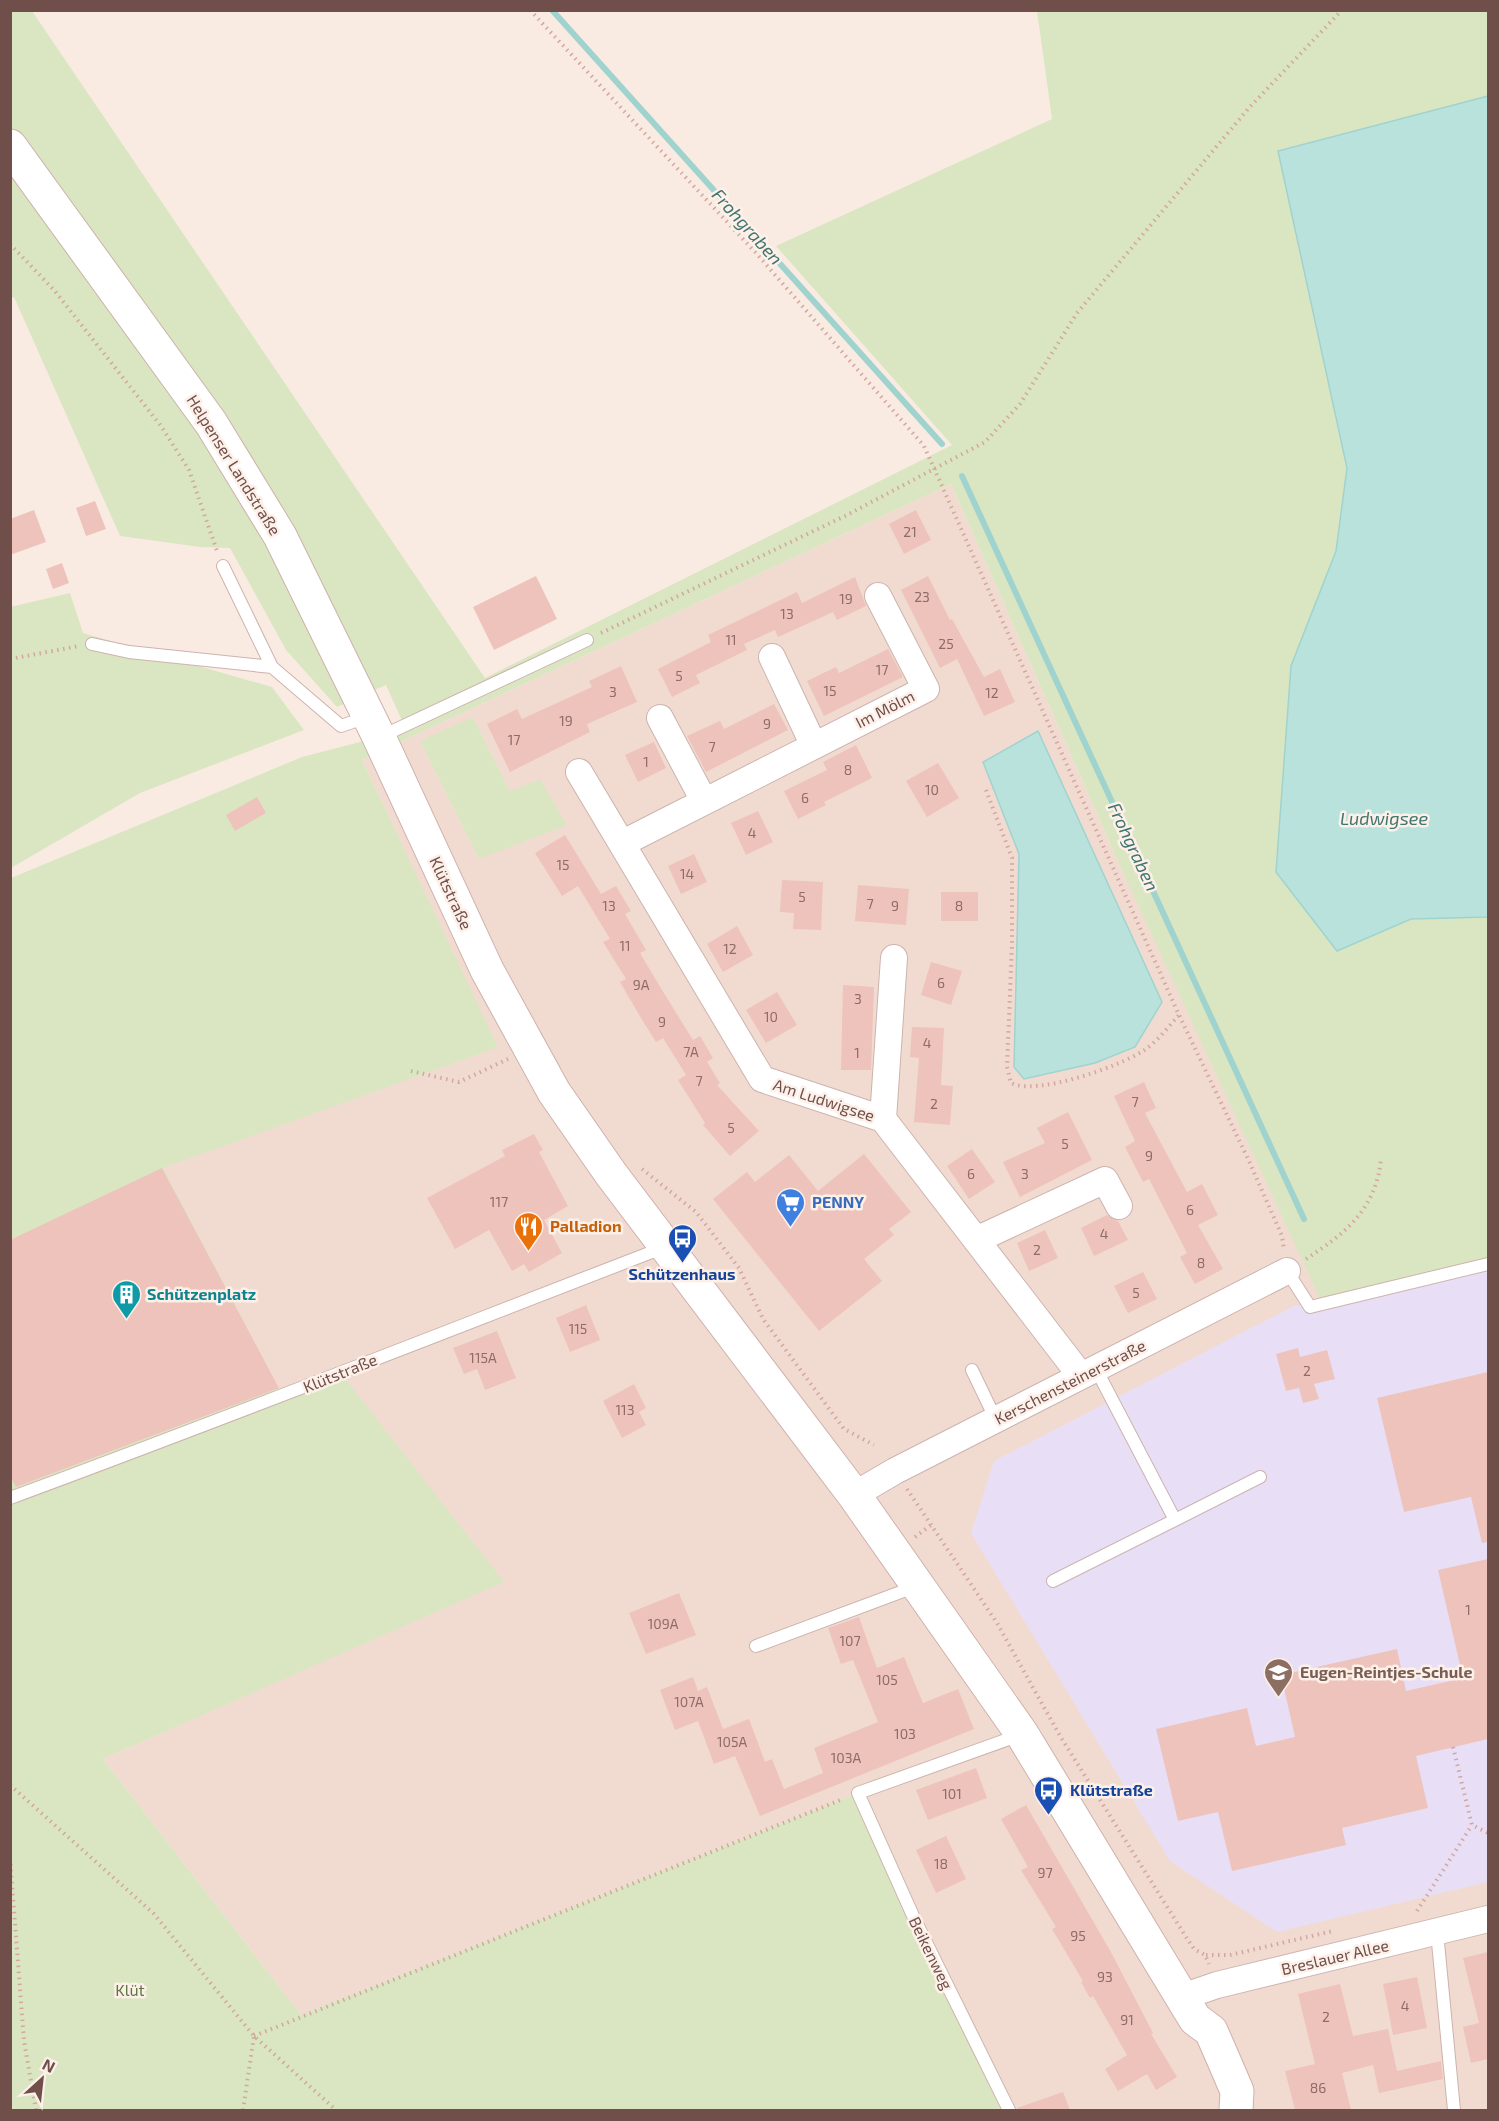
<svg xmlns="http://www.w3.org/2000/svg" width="1499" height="2121" font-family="'Exo 2',sans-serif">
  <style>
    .residential { fill: #f1dbd1 }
    .education { fill: #e8dff6 }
    .green { fill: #dae6c2 }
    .water { fill: #b9e2dd; stroke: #a0d3ce; stroke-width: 1.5 }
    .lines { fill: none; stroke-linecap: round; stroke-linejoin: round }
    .stream { stroke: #a0d3ce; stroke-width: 6 }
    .building { fill: #edc3bc }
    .lane-casing { stroke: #cdb3ad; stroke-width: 14 }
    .street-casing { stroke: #cdb3ad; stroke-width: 28 }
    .secondary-casing { stroke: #cfb1aa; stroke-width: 35 }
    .path { stroke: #d2a7a0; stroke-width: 4; stroke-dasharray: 1.5 4.5; stroke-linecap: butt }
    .lane { stroke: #fff; stroke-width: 12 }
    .street { stroke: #fff; stroke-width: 26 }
    .secondary { stroke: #fff; stroke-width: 33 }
    .labels { text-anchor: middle; stroke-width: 5; stroke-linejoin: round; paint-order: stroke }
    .number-label { font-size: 14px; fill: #8f6c67 }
    .street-label { font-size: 16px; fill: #704f4b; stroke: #fdf0e8 }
    .shop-label { font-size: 16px; font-weight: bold; fill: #366cbe; stroke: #fdf0e8; text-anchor: start }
    .food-label { font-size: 16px; font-weight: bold; fill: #c56008; stroke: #fdf0e8; text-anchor: start }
    .transit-label { font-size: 16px; font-weight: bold; fill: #164399; stroke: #fdf0e8 }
    .culture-label { font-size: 16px; font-weight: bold; fill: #0d838f; stroke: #fdf0e8; text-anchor: start }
    .education-label { font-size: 16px; font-weight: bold; fill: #785e54; stroke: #fdf0e8; text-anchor: start }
    .park-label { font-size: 16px; fill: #5e7543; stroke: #fdf0e8 }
    .water-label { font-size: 18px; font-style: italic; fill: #407570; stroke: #fdf0e8 }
  </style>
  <rect width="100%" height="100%" fill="#faebe2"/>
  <path class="residential" d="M 951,484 L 1124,875 L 1488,1259 L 1488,2110 L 1009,2110 L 858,1793 L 301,2015 L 103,1759 L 503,1581 L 284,1397 L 162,1168 L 497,1047 L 362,760 Z"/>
  <path class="education" d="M 1488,1259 L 1488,1882 L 1277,1932 L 1170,1861 L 971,1533 L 994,1461 L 1294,1306 Z"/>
  <path class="green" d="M 11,11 L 32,11 L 485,678 L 952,445 L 776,246 L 1052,119 L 1037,11 L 1488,11 L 1488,96 L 1278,151 L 1347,468 L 1336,551 L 1291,666 L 1337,951 L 1411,919 L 1488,917 L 1488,1259 L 1321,1301 L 1124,875 L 951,484 L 362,760 L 498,1047 L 163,1168 L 283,1396 L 340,1372 L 504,1582 L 103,1759 L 301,2015 L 858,1793 L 1009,2110 L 11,2110 L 11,878 L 302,757 L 379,737 L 403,723 L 386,685 L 337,707 L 286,650 L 230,548 L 200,547 L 120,536 L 14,297 L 11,298 Z
    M 70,593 L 83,633 L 272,687 L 304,730 L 140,793 L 11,868 L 10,607 Z
    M 473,717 L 510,791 L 540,779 L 567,825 L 479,859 L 420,741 Z"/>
  <path class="water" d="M 1488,96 L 1488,917 L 1411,919 L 1337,951 L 1276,872 L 1291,666 L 1336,551 L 1347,468 L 1278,151 Z
    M 1038,731 L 1162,1002 L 1135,1047 L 1095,1063 L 1024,1079 L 1014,1067 L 1019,854 L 983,762 Z"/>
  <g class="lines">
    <path class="stream" d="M 552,10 L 942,444
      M 962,476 L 1304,1219"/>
  </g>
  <path class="building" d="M 95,501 L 106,529 L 86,536 L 76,508 Z
    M 34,510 L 46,542 L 10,555 L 10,519 Z
    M 916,510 L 931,540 L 904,554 L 889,524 Z
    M 62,563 L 69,583 L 53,589 L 46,569 Z
    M 536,576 L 557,619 L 494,650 L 473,607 Z
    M 928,576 L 950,620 L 952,619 L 984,677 L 1000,669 L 1015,702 L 984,716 L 957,659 L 940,668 L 901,590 Z
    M 855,577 L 866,606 L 837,620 L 833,612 L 778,637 L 775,630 L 744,644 L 747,650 L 696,675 L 700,683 L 672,697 L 658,669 L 711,642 L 708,635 L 797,592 L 802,603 Z
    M 888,649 L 903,677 L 824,716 L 807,681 L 836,667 L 839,673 Z
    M 621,666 L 637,702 L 587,724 L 590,732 L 510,772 L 487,724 L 517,709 L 522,719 L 592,687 L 589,681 Z
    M 774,704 L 788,730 L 706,772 L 687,736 L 720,721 L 724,729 Z
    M 654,742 L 666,768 L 638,782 L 625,755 Z
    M 856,745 L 872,778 L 824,802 L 826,805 L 798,819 L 784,791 L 827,770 L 823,762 Z
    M 938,763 L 959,798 L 927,817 L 906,781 Z
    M 257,797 L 266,813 L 235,831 L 226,815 Z
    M 758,811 L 773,842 L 746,855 L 731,823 Z
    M 565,835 L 601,894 L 616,886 L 631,911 L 625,914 L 646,950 L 640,953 L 662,990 L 693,1040 L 700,1036 L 713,1058 L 707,1062 L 720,1083 L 717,1085 L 759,1131 L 730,1156 L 703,1125 L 705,1123 L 678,1080 L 686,1075 L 663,1038 L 656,1042 L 641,1018 L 620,982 L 626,979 L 603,942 L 610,939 L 578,886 L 562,896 L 535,853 Z
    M 694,854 L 707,882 L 681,894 L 668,866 Z
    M 782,880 L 823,882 L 821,930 L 793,929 L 794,913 L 780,912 Z
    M 858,885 L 909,889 L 906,925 L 855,921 Z
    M 941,892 L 978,892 L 978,921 L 941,921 Z
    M 737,926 L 753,955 L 723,972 L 707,944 Z
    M 931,962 L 962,971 L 951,1005 L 921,995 Z
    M 843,985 L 874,987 L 871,1070 L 841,1070 Z
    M 777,992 L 797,1025 L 766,1043 L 746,1010 Z
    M 912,1027 L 944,1028 L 941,1085 L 953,1086 L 950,1125 L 914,1122 L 919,1058 L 910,1057 Z
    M 1144,1082 L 1156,1108 L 1145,1113 L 1187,1192 L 1202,1184 L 1218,1215 L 1198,1225 L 1223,1269 L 1195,1284 L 1180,1257 L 1187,1253 L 1149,1179 L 1143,1182 L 1125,1147 L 1135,1141 L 1114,1096 Z
    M 1068,1112 L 1092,1160 L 1020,1197 L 1003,1162 L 1045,1143 L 1037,1128 Z
    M 534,1134 L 543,1150 L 539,1152 L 568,1206 L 544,1220 L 562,1253 L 529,1272 L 524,1264 L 512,1271 L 489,1230 L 455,1249 L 427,1198 L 505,1156 L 502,1150 Z
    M 972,1149 L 995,1182 L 969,1199 L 947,1166 Z
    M 864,1154 L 911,1212 L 889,1229 L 894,1235 L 864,1259 L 882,1281 L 819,1331 L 713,1199 L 747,1172 L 755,1182 L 789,1155 L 818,1191 Z
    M 162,1168 L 279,1388 L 16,1487 L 10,1475 L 10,1240 Z
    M 1107,1215 L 1118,1221 L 1128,1240 L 1094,1256 L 1081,1228 Z
    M 1045,1230 L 1058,1258 L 1029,1271 L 1017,1243 Z
    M 1143,1272 L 1157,1299 L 1128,1313 L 1114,1286 Z
    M 586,1305 L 600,1340 L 570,1352 L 556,1318 Z
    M 497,1331 L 516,1378 L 485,1390 L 477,1369 L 464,1374 L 453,1348 Z
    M 1298,1348 L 1300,1357 L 1327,1350 L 1335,1379 L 1314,1384 L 1319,1399 L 1303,1403 L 1299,1388 L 1286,1391 L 1276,1354 Z
    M 1488,1372 L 1488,1542 L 1482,1543 L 1471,1497 L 1404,1512 L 1377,1398 Z
    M 634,1384 L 646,1408 L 639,1412 L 646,1425 L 622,1438 L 603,1401 Z
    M 1488,1559 L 1488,1739 L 1416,1756 L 1428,1808 L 1342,1828 L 1346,1845 L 1232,1871 L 1218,1812 L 1178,1821 L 1156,1729 L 1247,1708 L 1256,1746 L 1295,1737 L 1281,1675 L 1397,1649 L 1406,1691 L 1463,1678 L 1438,1570 Z
    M 679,1593 L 696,1635 L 646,1654 L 629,1613 Z
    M 859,1617 L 877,1668 L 904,1657 L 923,1703 L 958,1689 L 974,1729 L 760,1816 L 735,1756 L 714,1764 L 698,1721 L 675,1730 L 660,1690 L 693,1677 L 698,1691 L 707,1687 L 723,1729 L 749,1719 L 765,1762 L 772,1759 L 784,1789 L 823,1773 L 814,1748 L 878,1722 L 853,1660 L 841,1664 L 828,1628 Z
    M 976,1768 L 987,1798 L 928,1820 L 916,1790 Z
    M 1026,1805 L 1112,1954 L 1153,2033 L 1151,2034 L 1177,2077 L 1156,2090 L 1147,2074 L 1118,2091 L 1105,2069 L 1127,2055 L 1093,1996 L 1090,1998 L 1081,1982 L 1083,1981 L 1052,1929 L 1056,1927 L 1021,1870 L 1028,1867 L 1001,1819 Z
    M 946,1836 L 966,1879 L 936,1893 L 916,1850 Z
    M 1488,1952 L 1488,2059 L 1471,2063 L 1463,2027 L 1479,2023 L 1463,1958 Z
    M 1417,1977 L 1427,2028 L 1393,2035 L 1383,1984 Z
    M 1340,1984 L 1353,2036 L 1388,2029 L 1397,2071 L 1441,2061 L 1443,2079 L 1379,2093 L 1373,2065 L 1342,2073 L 1351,2110 L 1295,2110 L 1285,2071 L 1315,2064 L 1298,1994 Z
    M 1063,2092 L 1070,2110 L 1017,2110 L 1017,2108 Z"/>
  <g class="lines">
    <defs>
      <path id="lane" d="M 223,566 L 272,667 L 341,726 L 367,717
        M 92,644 L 129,652 L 272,667
        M 380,737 L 587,640
        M 1287,1271 L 1310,1307 L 1488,1264
        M 972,1370 L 996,1420
        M 10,1498 C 230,1417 447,1331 665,1247
        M 1175,1520 L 1260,1477
        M 1053,1581 L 1175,1520 L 1096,1369
        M 756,1646 L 917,1586
        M 1437,1932 L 1454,2110
        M 1009,2110 L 914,1918 L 858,1793 L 1020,1735"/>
      <path id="street" d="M 772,657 L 814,746
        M 660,718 L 704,801
        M 579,772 L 762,1079 L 883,1119 L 1081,1376
        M 623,843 L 926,689 L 878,596
        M 883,1119 L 894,958
        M 976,1240 L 1105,1180 L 1119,1206
        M 854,1495 L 895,1471 L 1287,1271
        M 1182,1997 L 1217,1985 L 1488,1919"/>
      <path id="secondary" d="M 10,146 L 211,423 L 280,536 L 379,737 L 487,970 L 554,1092 L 611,1174 L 854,1495 L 1022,1734 L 1195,2019 L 1211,2031 L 1225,2063 L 1237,2091 L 1236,2110"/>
    </defs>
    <use href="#lane" class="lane-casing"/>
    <use href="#street" class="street-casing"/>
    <use href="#secondary" class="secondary-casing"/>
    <path class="path" d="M 530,10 L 756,253 L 924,446 L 1179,1015 L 1249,1161 L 1282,1236 L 1284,1250
      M 10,244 L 54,290 L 161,426 L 189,470 L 217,551
      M 601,633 L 847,515 L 985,442 L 1020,404 L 1077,313 L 1248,109 L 1342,10
      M 10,659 L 79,646
      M 986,790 L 1012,858 L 1012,945 L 1007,1067 L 1011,1083 C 1036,1096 1118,1067 1143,1051 C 1156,1043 1168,1027 1179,1015
      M 411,1071 L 459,1082 L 508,1059
      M 642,1169 L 696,1212 L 739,1268 L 763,1319 L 844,1429 L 874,1445
      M 1306,1259 C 1346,1233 1376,1209 1381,1159
      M 907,1489 L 997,1623 L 1060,1736 L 1186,1937 L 1194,1949 L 1205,1955 L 1209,1964
      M 915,1537 L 931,1525
      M 1453,1747 L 1472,1825 L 1488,1833
      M 10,1785 L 154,1914 L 254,2036 L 336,2110
      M 10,1858 L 24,2041 L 36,2110
      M 1417,1911 L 1472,1825
      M 1206,1955 L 1230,1955 L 1333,1931
      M 254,2036 L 843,1799
      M 243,2110 L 254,2036"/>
    <use href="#lane" class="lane"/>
    <use href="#street" class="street"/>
    <use href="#secondary" class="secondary"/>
  </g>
  <defs>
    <symbol id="supermarket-pin" viewBox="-11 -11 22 30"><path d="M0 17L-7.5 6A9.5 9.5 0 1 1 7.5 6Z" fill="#3f7fe0" stroke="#fdf0e8"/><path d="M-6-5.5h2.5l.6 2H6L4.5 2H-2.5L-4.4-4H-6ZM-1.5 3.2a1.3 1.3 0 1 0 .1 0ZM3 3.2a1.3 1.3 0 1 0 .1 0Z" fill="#fff"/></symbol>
    <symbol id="restaurant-pin" viewBox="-11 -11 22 30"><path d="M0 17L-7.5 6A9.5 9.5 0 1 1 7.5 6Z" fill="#e8710a" stroke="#fdf0e8"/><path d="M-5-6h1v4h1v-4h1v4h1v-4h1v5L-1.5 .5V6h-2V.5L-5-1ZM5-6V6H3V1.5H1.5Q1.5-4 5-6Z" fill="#fff"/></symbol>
    <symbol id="bus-pin" viewBox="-11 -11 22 30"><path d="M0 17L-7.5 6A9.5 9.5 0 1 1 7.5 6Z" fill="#1a4fb4" stroke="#fdf0e8"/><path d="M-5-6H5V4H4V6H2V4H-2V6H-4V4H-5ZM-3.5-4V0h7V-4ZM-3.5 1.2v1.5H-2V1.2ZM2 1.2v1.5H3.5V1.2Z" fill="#fff"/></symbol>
    <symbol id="building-pin" viewBox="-11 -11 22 30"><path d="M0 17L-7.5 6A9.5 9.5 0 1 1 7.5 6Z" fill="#0f9aa8" stroke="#fdf0e8"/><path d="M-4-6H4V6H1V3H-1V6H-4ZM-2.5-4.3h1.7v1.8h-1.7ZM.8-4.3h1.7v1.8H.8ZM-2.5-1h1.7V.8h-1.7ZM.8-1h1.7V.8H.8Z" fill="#fff"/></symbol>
    <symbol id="school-pin" viewBox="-11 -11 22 30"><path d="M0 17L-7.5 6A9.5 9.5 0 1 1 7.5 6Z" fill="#8d6e63" stroke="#fdf0e8"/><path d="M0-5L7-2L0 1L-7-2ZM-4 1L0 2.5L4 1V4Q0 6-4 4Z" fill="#fff"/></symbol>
  </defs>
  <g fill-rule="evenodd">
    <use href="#supermarket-pin" x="774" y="1186" width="33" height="45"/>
    <use href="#restaurant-pin" x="512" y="1210" width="33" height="45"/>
    <use href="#bus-pin" x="666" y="1222" width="33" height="45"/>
    <use href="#building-pin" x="110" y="1278" width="33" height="45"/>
    <use href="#school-pin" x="1262" y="1656" width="33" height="45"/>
    <use href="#bus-pin" x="1032" y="1774" width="33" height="45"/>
  </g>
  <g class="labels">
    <g class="number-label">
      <text x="910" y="537">21</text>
      <text x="922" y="602">23</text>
      <text x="846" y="604">19</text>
      <text x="787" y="619">13</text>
      <text x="731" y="645">11</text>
      <text x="946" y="649">25</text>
      <text x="882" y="675">17</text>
      <text x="679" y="681">5</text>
      <text x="830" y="696">15</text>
      <text x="613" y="697">3</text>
      <text x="992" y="698">12</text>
      <text x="566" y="726">19</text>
      <text x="767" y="729">9</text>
      <text x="514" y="745">17</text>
      <text x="712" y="752">7</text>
      <text x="646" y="767">1</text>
      <text x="848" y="775">8</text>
      <text x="932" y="795">10</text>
      <text x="805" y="803">6</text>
      <text x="752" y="838">4</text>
      <text x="563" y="870">15</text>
      <text x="687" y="879">14</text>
      <text x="802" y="902">5</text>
      <text x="870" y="909">7</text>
      <text x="609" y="911">13</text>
      <text x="895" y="911">9</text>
      <text x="959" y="911">8</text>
      <text x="625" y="951">11</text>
      <text x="730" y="954">12</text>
      <text x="941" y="988">6</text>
      <text x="641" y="990">9A</text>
      <text x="858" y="1004">3</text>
      <text x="771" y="1022">10</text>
      <text x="662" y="1027">9</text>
      <text x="927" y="1048">4</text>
      <text x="691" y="1057">7A</text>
      <text x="857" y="1058">1</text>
      <text x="699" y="1086">7</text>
      <text x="1135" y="1107">7</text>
      <text x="934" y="1109">2</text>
      <text x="731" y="1133">5</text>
      <text x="1065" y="1149">5</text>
      <text x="1149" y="1161">9</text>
      <text x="971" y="1179">6</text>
      <text x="1025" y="1179">3</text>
      <text x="499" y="1207">117</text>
      <text x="1190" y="1215">6</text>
      <text x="1104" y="1239">4</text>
      <text x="1037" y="1255">2</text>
      <text x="1201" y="1268">8</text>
      <text x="1136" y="1298">5</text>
      <text x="578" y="1334">115</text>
      <text x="483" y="1363">115A</text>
      <text x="1307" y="1376">2</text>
      <text x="625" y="1415">113</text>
      <text x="1468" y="1615">1</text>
      <text x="663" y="1629">109A</text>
      <text x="850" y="1646">107</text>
      <text x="887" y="1685">105</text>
      <text x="689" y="1707">107A</text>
      <text x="905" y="1739">103</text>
      <text x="732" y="1747">105A</text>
      <text x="846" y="1763">103A</text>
      <text x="952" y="1799">101</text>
      <text x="941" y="1869">18</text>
      <text x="1045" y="1878">97</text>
      <text x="1078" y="1941">95</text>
      <text x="1105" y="1982">93</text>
      <text x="1405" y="2011">4</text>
      <text x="1326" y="2022">2</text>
      <text x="1127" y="2025">91</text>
      <text x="1318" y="2093">86</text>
    </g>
    <g class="street-label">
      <text transform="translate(234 465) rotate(58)" y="6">Helpenser Landstraße</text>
      <text transform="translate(885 709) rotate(-27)" y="6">Im Mölm</text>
      <text transform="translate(451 893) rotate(65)" y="6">Klütstraße</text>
      <text transform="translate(824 1100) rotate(18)" y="6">Am Ludwigsee</text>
      <text transform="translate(340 1373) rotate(-22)" y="6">Klütstraße</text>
      <text transform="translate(1070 1382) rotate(-27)" y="6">Kerschensteinerstraße</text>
      <text transform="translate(931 1953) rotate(64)" y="6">Beikenweg</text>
      <text transform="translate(1335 1957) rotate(-13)" y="6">Breslauer Allee</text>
    </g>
    <g class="shop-label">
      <text x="812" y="1208">PENNY</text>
    </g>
    <g class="food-label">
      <text x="550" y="1232">Palladion</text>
    </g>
    <g class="transit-label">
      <text x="682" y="1280">Schützenhaus</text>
      <text x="1070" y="1796" text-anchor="start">Klütstraße</text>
    </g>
    <g class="culture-label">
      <text x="147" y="1300">Schützenplatz</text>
    </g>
    <g class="education-label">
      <text x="1300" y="1678">Eugen-Reintjes-Schule</text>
    </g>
    <g class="park-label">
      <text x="130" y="1996">Klüt</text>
    </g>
    <g class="water-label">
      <text transform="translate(747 227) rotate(48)" y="6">Frohgraben</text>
      <text x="1384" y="825">Ludwigsee</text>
      <text transform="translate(1133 847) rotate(65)" y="6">Frohgraben</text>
    </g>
  </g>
  <rect width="1499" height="2121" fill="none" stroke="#704f4b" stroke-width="24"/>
  <g transform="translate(42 2079) rotate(27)" stroke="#fdf0e8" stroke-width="4.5" paint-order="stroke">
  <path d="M0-4.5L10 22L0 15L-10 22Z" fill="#704f4b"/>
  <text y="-9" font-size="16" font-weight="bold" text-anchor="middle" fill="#704f4b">N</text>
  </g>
</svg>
